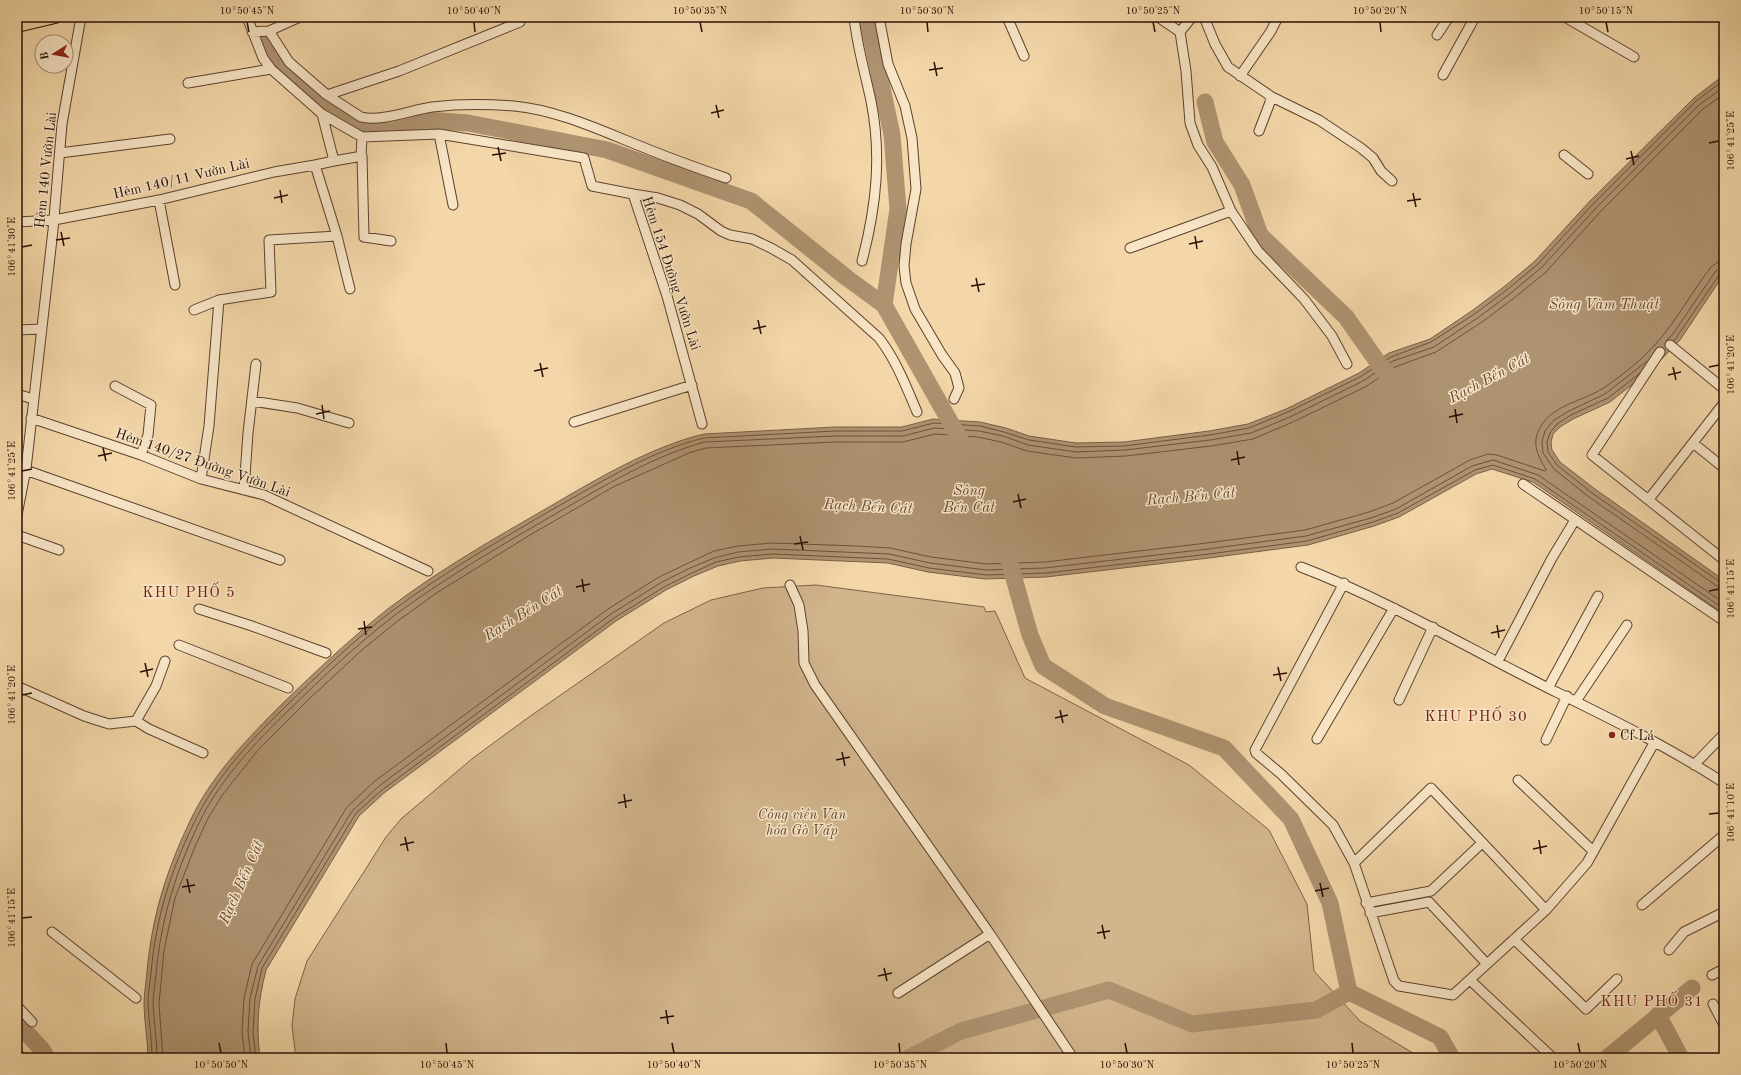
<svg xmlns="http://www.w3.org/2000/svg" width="1741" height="1075" font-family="'Old Standard TT',serif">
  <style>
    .green { fill: #d1b58c; stroke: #7d6248 }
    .water { fill: #ae9371; stroke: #795e46 }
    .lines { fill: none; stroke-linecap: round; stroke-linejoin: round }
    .shore { stroke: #6c513b; stroke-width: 1 }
    .river { stroke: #ae9371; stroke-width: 17 }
    .minor-casing { stroke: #5c412e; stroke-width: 11 }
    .major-casing { stroke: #290f05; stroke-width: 14 }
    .minor { stroke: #f7e5c6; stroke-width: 9 }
    .major { stroke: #f3d7a8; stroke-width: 12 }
    .ticks { fill: none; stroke: #290f05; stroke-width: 1.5 }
    .poi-dot { fill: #8f2418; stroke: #f7e5c6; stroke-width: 1.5 }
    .labels { text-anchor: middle; stroke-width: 3; stroke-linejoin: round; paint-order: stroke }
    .street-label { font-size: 14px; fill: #290f05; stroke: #f7e5c6 }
    .poi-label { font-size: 14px; fill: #290f05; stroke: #f7e5c6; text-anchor: start }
    .park-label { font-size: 14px; font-style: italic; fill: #644934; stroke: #f7e5c6 }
    .water-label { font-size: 15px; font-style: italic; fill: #654a36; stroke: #f7e5c6 }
    .neighbourhood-label { font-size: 15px; letter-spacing: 1px; fill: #7a1f14; stroke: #f7e5c6 }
    .neatline { fill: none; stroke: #290f05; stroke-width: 1.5 }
    .ticks-label { font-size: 10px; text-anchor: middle; fill: #290f05 }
  </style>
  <rect width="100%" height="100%" fill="#f3d7a8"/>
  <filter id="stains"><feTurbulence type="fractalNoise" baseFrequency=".005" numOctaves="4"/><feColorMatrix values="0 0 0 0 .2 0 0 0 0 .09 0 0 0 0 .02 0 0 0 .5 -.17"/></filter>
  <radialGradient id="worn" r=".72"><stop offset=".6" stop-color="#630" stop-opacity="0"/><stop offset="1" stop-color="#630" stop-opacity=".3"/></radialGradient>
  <path class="green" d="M 816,585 L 984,607 L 986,612 L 995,611 L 1025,678 L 1189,765 L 1269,830 L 1307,904 L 1314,971 L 1360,1021 L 1421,1058 L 296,1058 L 292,1026 L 295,999 L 307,961 L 386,837 L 401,819 L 473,758 L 529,717 L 664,623 L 711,600 L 763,588 Z"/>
  <path class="water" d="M 1724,75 L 1724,274 L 1680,340 L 1653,368 L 1610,402 L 1573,419 L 1560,427 L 1553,434 L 1551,442 L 1552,450 L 1560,462 L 1595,489 L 1724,580 L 1724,614 L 1533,482 L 1492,469 L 1476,474 L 1399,517 L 1374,526 L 1308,545 L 1209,558 L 1046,577 L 985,579 L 928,572 L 888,563 L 773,558 L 740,561 L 718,566 L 694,576 L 666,590 L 616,621 L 384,793 L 359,816 L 266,970 C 258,1002 256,1025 260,1058 L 148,1058 C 148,1040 144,1022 144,1004 C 144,994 146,983 147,972 C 152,914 168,865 194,813 C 215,772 249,737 281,705 C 316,671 351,638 389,608 C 439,570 495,538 549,507 C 597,479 650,447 704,434 L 835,427 L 902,427 L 933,419 L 980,422 L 1006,428 L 1029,436 L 1076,443 L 1124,442 L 1209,431 L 1248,424 L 1286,409 L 1359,373 L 1389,353 L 1430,339 L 1473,310 L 1505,286 L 1535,261 L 1590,201 L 1694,98 Z"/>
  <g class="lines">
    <path class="shore" d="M 1667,340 L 1673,334 L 1715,272 L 1719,269 L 1724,268
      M 1674,341 L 1719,275 L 1724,273
      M 1647,361 L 1605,394 L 1569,411 L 1554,420 L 1545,431 L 1542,441 L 1543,453 L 1554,469 L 1589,497 L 1717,586 L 1724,588
      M 1639,374 L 1608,398 L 1571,415 L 1557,424 L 1550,433 L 1547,442 L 1548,452 L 1557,465 L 1592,493 L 1720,582 L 1724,583
      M 152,1058 C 152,1040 149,1022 148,1004 C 148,994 150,983 151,973 C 156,916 172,866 198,815 C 219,774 252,739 285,707 C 319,674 354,640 392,611 C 443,573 500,540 555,508 C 601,482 653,450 704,438 L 835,431 L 902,431 L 934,423 L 980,426 L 1004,432 L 1029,440 L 1076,447 L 1124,446 L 1210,435 L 1249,428 L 1288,412 L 1360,377 L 1391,357 L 1431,342 L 1476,313 L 1508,289 L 1538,264 L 1593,204 L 1696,101 L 1724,80
      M 157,1058 C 157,1040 154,1023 153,1005 C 153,995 155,984 156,974 C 161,918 177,867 202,817 C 223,776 256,742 289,710 C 323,677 357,644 395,615 C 446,577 502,545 557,513 C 602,487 655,455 705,442 L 835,436 L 903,436 L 934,428 L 979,431 L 1003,436 L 1028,445 L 1076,452 L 1125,450 L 1210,440 L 1251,433 L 1290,417 L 1363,381 L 1393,361 L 1434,347 L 1479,317 L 1511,293 L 1542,267 L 1597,207 L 1699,105 L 1724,87
      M 163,1058 L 159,1004 L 164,950 L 175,898 L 194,849 L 208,818 L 223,794 L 259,749 L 308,700 L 363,649 L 399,620 L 438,592 L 530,535 L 615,486 L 689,453 L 706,448 L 835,442 L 903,442 L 935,434 L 978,437 L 1001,442 L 1027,451 L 1076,458 L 1126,456 L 1211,446 L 1253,439 L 1293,422 L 1365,387 L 1395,367 L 1436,352 L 1482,322 L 1514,298 L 1546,272 L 1601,211 L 1703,109 L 1724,94
      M 245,1058 L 242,1032 L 244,998 L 252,964 L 347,807 L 375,781 L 608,609 L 659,577 L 714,551 L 738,546 L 772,543 L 857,546 L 890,548 L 931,557 L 986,564 L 1045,562 L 1207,543 L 1305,530 L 1369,512 L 1393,503 L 1470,460 L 1488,454 L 1497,455 L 1545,471 L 1546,469 C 1537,455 1531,442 1541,426 C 1554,405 1582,401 1602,389 C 1616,380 1631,368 1643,357 C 1672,330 1688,297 1711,267 L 1718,262 L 1724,262
      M 251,1058 L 248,1032 L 250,998 L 258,966 L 352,811 L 379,786 L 611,614 L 662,582 L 690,568 L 714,558 L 738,552 L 773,549 L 889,554 L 930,563 L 986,570 L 1045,568 L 1208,549 L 1306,536 L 1371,518 L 1396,509 L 1472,466 L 1493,460 L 1538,475 L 1724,603
      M 256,1058 L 253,1032 L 255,999 L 262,968 L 356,813 L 382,790 L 614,618 L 664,587 L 692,573 L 716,562 L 739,557 L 773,554 L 888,559 L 929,568 L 986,575 L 1046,573 L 1209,554 L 1307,541 L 1373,522 L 1398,513 L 1475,470 L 1493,465 L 1535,479 L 1724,609"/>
    <path class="river" d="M 867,17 L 892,135 L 898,209 L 884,305
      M 266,39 L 293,77 L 314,97 L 352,123 L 373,128 L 426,120 L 468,123 L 607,150 L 751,201 L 847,278 L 884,305 L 961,441
      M 1205,102 L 1215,142 L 1242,185 L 1260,235 L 1346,317 L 1379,364 L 1391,378
      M 1349,992 L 1440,1037 L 1452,1058
      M 1658,1015 L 1681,1058
      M 17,1022 L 43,1051 L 47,1058
      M 908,1058 L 961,1031 L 1109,990 L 1192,1024 L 1316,1010 L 1349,992 L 1330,903 L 1291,819 L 1224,748 L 1105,706 L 1043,666 L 1030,635 L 1008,557
      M 1607,1058 L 1692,988"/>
    <defs>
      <path id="minor" d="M 247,17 L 263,58 L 271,69 L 322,114 L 362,137 L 439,134 L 584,158 L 592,186 L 633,194 L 667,296 L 702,424
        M 854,17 C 857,46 865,73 871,101 C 882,156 876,208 862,261
        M 879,17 L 888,64 L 905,106 L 912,138 L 916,189 L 906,244 L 904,266 L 906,283 L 915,309 L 942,355 L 955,373 L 959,388 L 954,399
        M 1007,17 L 1024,56
        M 1158,17 L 1180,32
        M 1192,17 L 1180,32 L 1186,71 L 1190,123 L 1198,145 L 1212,167 L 1231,211 L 1258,251 L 1304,299 L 1332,336 L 1347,364
        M 1204,17 L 1215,44 L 1228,67 L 1272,97 L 1319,120 L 1361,148 L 1373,158 L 1381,171 L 1392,181
        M 1565,17 L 1634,57
        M 269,31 L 300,17
        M 252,32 L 269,31 L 289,62 L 327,95 L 361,117 C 381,122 411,110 432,107 C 459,104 487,104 514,106 C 557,110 600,130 640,146 C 669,158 697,168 726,178
        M 1437,35 L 1449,17
        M 1443,75 L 1475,17
        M 1240,76 L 1271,31 L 1278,17
        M 188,83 L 271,69
        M 327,95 L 399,71 L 520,22
        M 322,114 L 334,161 L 315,165 L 337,236 L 350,289
        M 1259,131 L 1272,97
        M 439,134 L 453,205
        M 60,153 L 170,139
        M 1564,155 L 1588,174
        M 361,156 L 362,137
        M 334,161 L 362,156 L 364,237 L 391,241
        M 633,194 L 658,198 L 680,205 L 698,214 L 721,231 L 730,235 L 752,239 L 771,248 L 792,260 L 879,338 C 896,360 906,386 917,412
        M 159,200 L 175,285
        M 17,222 L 54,220 L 159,200 L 274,172 L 315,165
        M 1130,248 L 1231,211
        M 194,310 L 219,300
        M 17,330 L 42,329
        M 1670,345 L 1724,389
        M 1660,352 L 1592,455 L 1724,560
        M 115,386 L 151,405 L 148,435 L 141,455
        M 17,394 L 33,399
        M 252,401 L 297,408 L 349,423
        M 31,418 L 141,455 L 201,479 L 264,495 L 428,571
        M 574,422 L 692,385
        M 1693,443 L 1724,468
        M 17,467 L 280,560
        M 201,479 L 209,426 L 219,300 L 271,292 L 269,240 L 337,236
        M 1523,484 L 1724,621
        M 244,490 L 248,433 L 256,364
        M 1649,499 L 1724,403
        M 17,515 L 26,469 L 53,230 L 62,124 L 81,17
        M 17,535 L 59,550
        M 1301,567 C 1387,600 1466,647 1548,688 C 1607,717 1669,747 1724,783
        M 1344,583 L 1255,750 L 1256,753 L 1281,774 L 1333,825 L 1354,863 L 1394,981 L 1399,986 L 1453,995 L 1546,910 L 1587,863 L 1654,743
        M 790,585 L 799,605 L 803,631 L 804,663 L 815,685 L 990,934 L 1073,1058
        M 199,609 L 252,626 L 326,653
        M 179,645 L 288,688
        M 1498,661 L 1552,558 L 1575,520
        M 17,686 L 84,716 L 109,724 L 136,721 L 149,729 L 203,753
        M 1548,688 L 1598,596
        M 1399,700 L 1433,627
        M 1576,701 L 1627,625
        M 136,721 L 156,686 L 165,661
        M 1317,739 L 1394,608
        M 1546,740 L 1567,696
        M 1694,765 L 1724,734
        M 1518,780 L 1593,851
        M 1354,863 L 1431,788 L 1546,910
        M 1366,903 L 1431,891 L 1482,843
        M 1642,905 L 1724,835
        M 1370,913 L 1429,902 L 1487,964
        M 52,932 L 136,998
        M 1514,939 L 1586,1009 L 1617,979
        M 1669,950 L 1684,932 L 1724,912
        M 1712,975 L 1724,969
        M 1470,980 L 1553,1058
        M 898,993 L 990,934
        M 1713,1004 L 1724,1025
        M 17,1006 L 32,1022
        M 17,1052 L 21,1058"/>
      <path id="major" d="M 17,26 L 55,17"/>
    </defs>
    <use href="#minor" class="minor-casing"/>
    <use href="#major" class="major-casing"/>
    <use href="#minor" class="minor"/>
    <use href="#major" class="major"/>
  </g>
  <path class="ticks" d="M 247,22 L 249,32M 474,22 L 475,32M 700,22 L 702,32M 927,22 L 928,32M 1153,22 L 1155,32M 1380,22 L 1381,32M 1606,22 L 1608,32M 934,62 L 937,76M 929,70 L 943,68M 716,105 L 719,118M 711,113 L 724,110M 1709,143 L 1719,141M 498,147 L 501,161M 1631,151 L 1634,165M 492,155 L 506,153M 1626,159 L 1639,156M 280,190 L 282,203M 1413,193 L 1416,207M 274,198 L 288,195M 1407,201 L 1421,199M 61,232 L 64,246M 1195,236 L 1197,249M 56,240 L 70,238M 1189,244 L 1203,241M 22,247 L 32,245M 976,278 L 979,292M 971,286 L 985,284M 758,320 L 761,334M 753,329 L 766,326M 540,363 L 543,377M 1673,367 L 1676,380M 1709,367 L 1719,365M 534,371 L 548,368M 1668,375 L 1681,372M 322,405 L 324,419M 1455,409 L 1457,423M 316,414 L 330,411M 1449,417 L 1463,414M 103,448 L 106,461M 1237,451 L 1239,465M 98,456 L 112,453M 1231,460 L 1245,457M 22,471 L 32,469M 1018,494 L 1021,508M 1013,502 L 1026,499M 800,536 L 803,550M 794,544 L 808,542M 582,579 L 584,592M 576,587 L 590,584M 1709,591 L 1719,589M 364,621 L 366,635M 1497,625 L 1499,638M 358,629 L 372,627M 1491,633 L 1505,630M 145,663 L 148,677M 1278,667 L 1281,681M 140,672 L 153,669M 1273,675 L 1287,673M 22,695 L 32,693M 1060,710 L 1063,723M 1055,718 L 1068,715M 842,752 L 845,766M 836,760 L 850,757M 624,794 L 626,808M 618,803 L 632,800M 1709,814 L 1719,813M 405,837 L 408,851M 1539,840 L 1541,854M 400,845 L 414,842M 1533,849 L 1547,846M 187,879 L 190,893M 1320,883 L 1323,897M 182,887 L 195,885M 1315,891 L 1329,888M 22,918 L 32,917M 1102,925 L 1105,939M 1097,933 L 1110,931M 884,968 L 887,981M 878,976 L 892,973M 666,1010 L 668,1024M 660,1018 L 674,1016M 219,1043 L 221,1053M 446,1043 L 447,1053M 672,1043 L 674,1053M 899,1043 L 900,1053M 1125,1043 L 1127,1053M 1352,1043 L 1353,1053M 1578,1043 L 1580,1053"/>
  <circle class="poi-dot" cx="1612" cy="735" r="4"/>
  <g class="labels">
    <g class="street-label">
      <text transform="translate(45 170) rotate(-84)" y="5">Hẻm 140 Vườn Lài</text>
      <text transform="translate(181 178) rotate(-13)" y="5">Hẻm 140/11 Vườn Lài</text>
      <text transform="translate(672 273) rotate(72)" y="5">Hẻm 154 Đường Vườn Lài</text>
      <text transform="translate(203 462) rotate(19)" y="5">Hẻm 140/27 Đường Vườn Lài</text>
    </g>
    <g class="poi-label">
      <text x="1620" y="740">Cf Lá</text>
    </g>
    <g class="park-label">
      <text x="802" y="819">Công viên Văn<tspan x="802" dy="16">hóa Gò Vấp</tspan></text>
    </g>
    <g class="water-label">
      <text x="1604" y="309">Sông Vàm Thuật</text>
      <text transform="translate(1489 378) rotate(-28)" y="5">Rạch Bến Cát</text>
      <text x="969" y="495">Sông<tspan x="969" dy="17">Bến Cát</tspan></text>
      <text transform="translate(1191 496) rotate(-5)" y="5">Rạch Bến Cát</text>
      <text transform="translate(868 506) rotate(3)" y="5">Rạch Bến Cát</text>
      <text transform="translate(523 613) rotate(-32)" y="5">Rạch Bến Cát</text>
      <text transform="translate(241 882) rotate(-66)" y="5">Rạch Bến Cát</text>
    </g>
    <g class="neighbourhood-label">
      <text x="189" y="597">KHU PHỐ 5</text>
      <text x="1476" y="721">KHU PHỐ 30</text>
      <text x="1652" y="1006">KHU PHỐ 31</text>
    </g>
  </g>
  <rect width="1741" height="1075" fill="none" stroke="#f3d7a8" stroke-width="44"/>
  <g transform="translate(54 54) rotate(259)"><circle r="19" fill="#f7e5c6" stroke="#a58f79"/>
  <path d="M0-3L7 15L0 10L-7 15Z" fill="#8f2418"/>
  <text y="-6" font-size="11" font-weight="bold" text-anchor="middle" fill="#290f05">B</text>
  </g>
  <rect x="22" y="22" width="1697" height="1031" class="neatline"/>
  <g class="ticks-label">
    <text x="247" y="14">10°50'45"N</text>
    <text x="474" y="14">10°50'40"N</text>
    <text x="700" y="14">10°50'35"N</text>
    <text x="927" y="14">10°50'30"N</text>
    <text x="1153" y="14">10°50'25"N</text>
    <text x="1380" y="14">10°50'20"N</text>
    <text x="1606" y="14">10°50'15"N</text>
    <text transform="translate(1730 141) rotate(-90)" y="4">106°41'25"E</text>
    <text transform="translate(11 247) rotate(-90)" y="4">106°41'30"E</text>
    <text transform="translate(1730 365) rotate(-90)" y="4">106°41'20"E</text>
    <text transform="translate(11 471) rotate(-90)" y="4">106°41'25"E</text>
    <text transform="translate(1730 589) rotate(-90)" y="4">106°41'15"E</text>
    <text transform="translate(11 695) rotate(-90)" y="4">106°41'20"E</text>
    <text transform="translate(1730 813) rotate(-90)" y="4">106°41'10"E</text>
    <text transform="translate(11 918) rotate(-90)" y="4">106°41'15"E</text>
    <text x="221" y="1068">10°50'50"N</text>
    <text x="447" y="1068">10°50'45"N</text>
    <text x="674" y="1068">10°50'40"N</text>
    <text x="900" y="1068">10°50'35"N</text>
    <text x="1127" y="1068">10°50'30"N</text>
    <text x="1353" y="1068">10°50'25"N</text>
    <text x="1580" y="1068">10°50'20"N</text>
  </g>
  <rect width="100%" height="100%" filter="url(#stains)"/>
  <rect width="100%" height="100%" fill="url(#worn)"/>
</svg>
